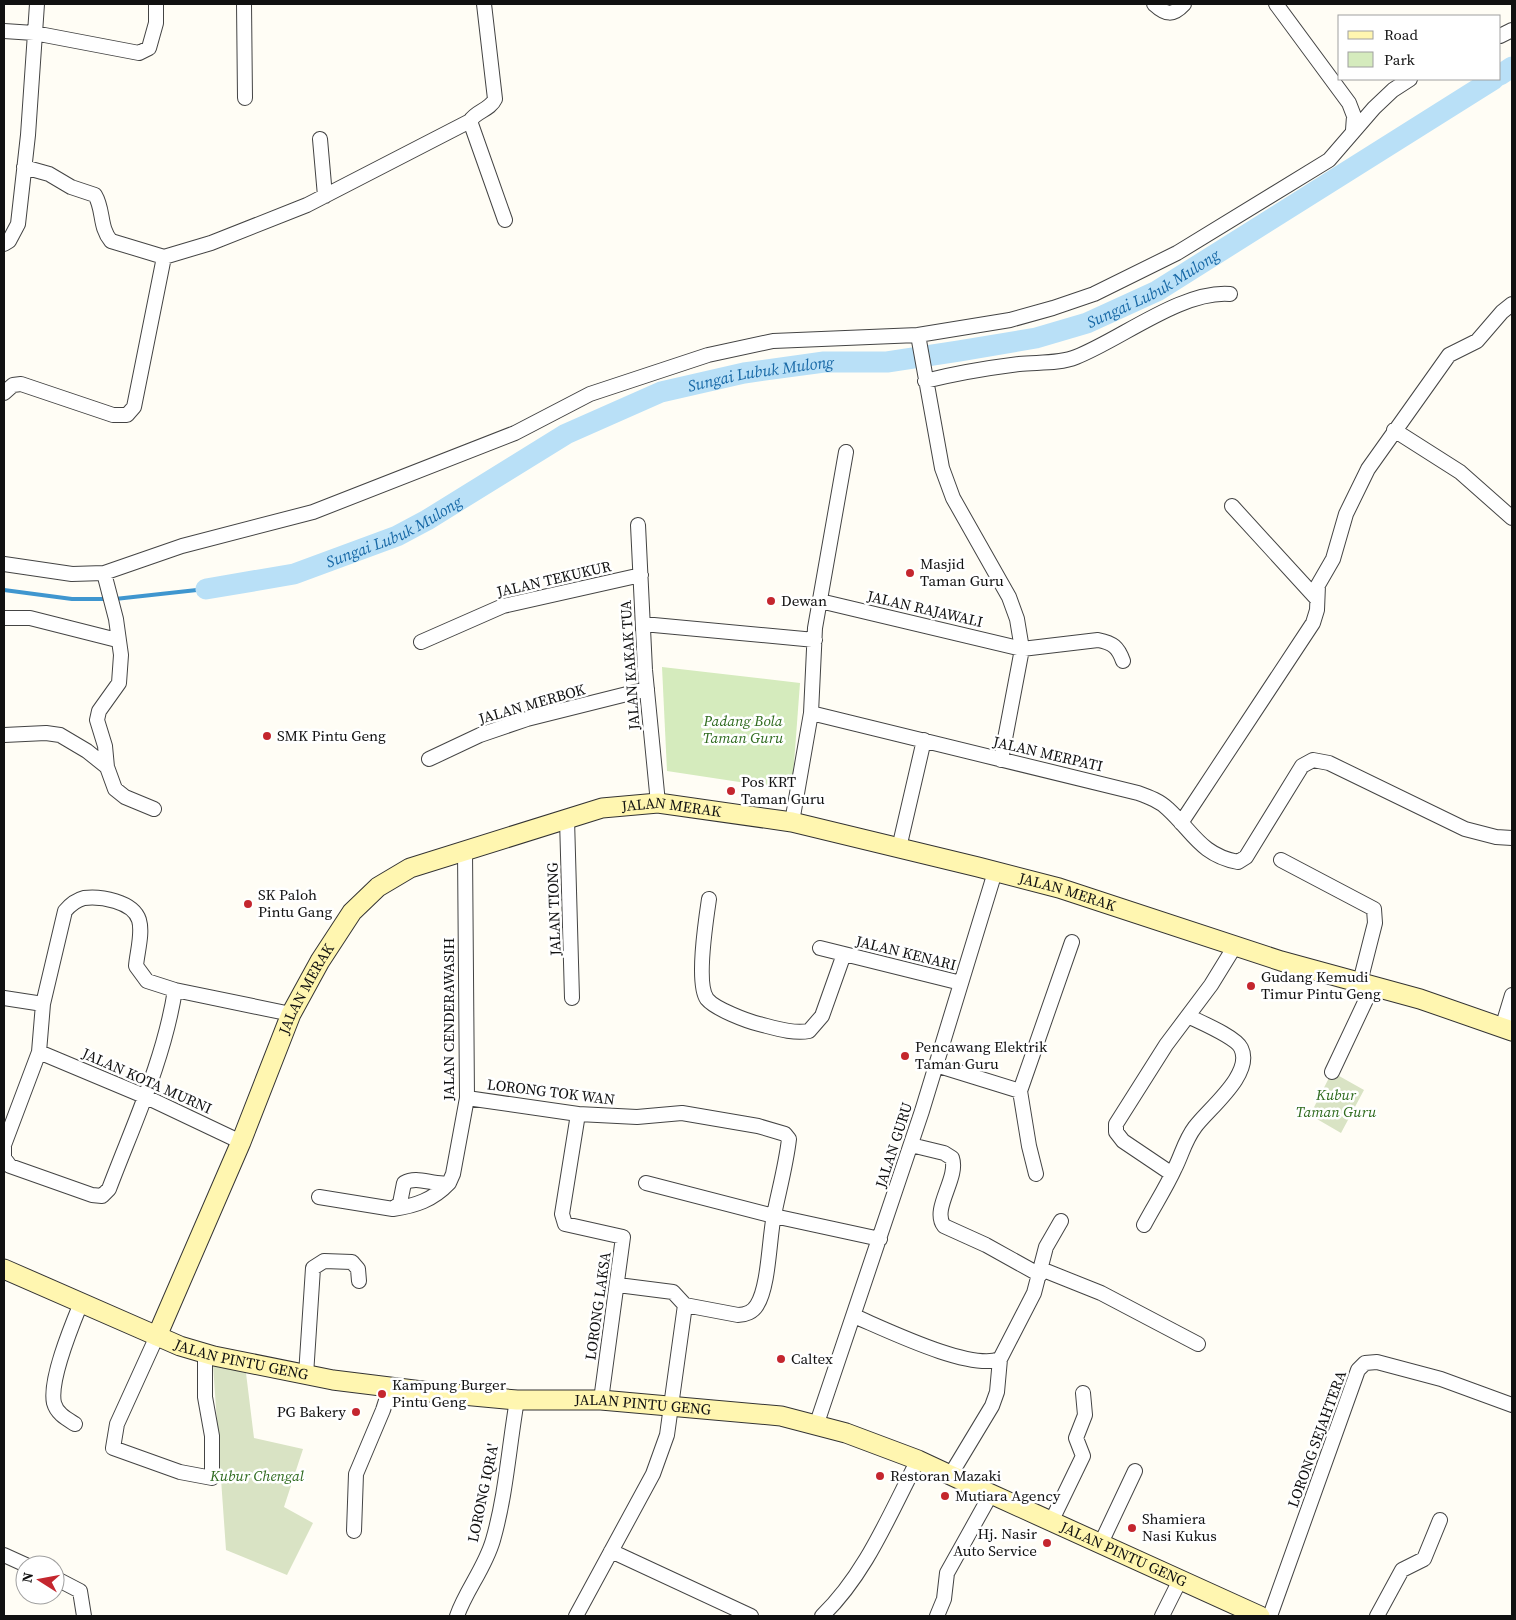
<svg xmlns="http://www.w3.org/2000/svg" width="1516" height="1620" font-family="'Source Serif 4',serif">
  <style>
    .green { fill: #d5ebbd }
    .cemetery { fill: #d9e3c4 }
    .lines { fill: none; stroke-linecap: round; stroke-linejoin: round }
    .stream { stroke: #3f96cf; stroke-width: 4 }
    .river { stroke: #b9e0f7; stroke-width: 21 }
    .street-casing { stroke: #444; stroke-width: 16 }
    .secondary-casing { stroke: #333; stroke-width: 21 }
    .street { stroke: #fff; stroke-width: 14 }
    .secondary { stroke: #fff6b0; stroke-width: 19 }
    .poi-dot { fill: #c4262e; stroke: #fff; stroke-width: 2 }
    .labels { text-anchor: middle; stroke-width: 5; stroke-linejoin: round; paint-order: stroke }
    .poi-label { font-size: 15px; fill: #111; stroke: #fff; text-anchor: start }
    .street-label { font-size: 15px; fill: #111; stroke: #fff }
    .park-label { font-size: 15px; font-style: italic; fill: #2f6b1f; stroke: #fff }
    .water-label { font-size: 16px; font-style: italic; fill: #1768a6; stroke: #fff }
  </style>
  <rect width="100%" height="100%" fill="#fffdf5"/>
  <path class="green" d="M 662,667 L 800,683 L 792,790 L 667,771 Z"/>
  <path class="cemetery" d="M 1332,1072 L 1364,1090 L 1341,1133 L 1310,1115 Z
    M 213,1365 L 246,1373 L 254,1438 L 303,1449 L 284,1507 L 313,1523 L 287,1575 L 226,1550 Z"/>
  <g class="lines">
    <path class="stream" d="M 4,590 L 72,599 L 108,599
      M 115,599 L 206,589"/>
    <g class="river">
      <path d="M 1500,75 L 1512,67"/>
      <path id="s1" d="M 206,589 L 294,574 L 397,536 L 427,520 L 566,434 L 661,392 L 744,373 L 824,362 L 887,362 L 959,351 L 1036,338 L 1087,323 L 1157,291 L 1494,79"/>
    </g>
    <defs>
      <path id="street" d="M 244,4 L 245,98
        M 484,4 L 495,99 C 490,110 476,111 470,121 L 505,220
        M 1154,4 C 1166,15 1173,16 1184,4
        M 1276,4 L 1349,103 L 1354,116 L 1353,130
        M 4,31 L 34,33 L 139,53 L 149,48 L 156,23 L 156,4
        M 1500,36 L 1512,30
        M 320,139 L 325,196
        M 24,167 L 49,174 L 71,187 L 95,195 C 104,210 99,227 111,241 L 164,257
        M 4,244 L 9,241 L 18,224 L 28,135 L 37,4
        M 925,381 C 957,373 987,368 1019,364 C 1037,362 1059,364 1076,357 C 1120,340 1182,290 1230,294
        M 4,393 L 13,385 L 21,384 L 113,415 L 127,415 L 134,407 L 164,257 L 211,243 L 307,205 L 470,121
        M 1394,430 L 1460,472 L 1512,518
        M 1232,506 L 1317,599
        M 638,525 L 645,670 L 658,803
        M 4,564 L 72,574 L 104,573 L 182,546 L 313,512 L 515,433 L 590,394 L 708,355 L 773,341 L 918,335
        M 104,573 L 116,619 L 121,655 L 119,683 L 99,711 L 97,720 L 105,746 L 107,767
        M 820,601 L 1022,649 L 1098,640 C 1113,643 1118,647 1123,661
        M 4,618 L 30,618 L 117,640
        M 643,624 L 815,640
        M 421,642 L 503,606 L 641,575
        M 811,713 L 1138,793 C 1149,797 1160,801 1168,809 C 1193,832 1201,855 1238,862 L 1246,857 L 1302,766 L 1313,760 L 1329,763 L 1465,829 L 1496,837 L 1512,838
        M 4,735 L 46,733 L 60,735 L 87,751 L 107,767 L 115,789 L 125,797 L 154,809
        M 429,759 L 480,735 L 527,719 L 647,689
        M 1001,760 L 1022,649 L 1017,619 L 1009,597 L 953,498 L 942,468 L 918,335 L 1010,320 L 1053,308 L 1094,294 L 1177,253 L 1329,160 L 1374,108 L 1393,90 L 1410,79
        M 567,819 L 572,998
        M 792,822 L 811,713 L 815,628 L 846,452
        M 1181,823 L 1313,623 L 1317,610 L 1318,585 L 1333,559 L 1346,514 L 1368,469 L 1449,355 L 1477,341 L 1502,312 L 1512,304
        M 899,848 L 924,740
        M 1281,860 L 1374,909 L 1375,923 L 1360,982
        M 709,899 C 706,919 696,984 707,999 C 715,1009 747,1021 759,1024 C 775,1028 793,1034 809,1031 L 822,1016 L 844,954
        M 820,948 L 961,983
        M 175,990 C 164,1060 134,1123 109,1189 L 102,1196 L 92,1195 L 10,1166 L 4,1158 L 4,1145 L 39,1052 L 43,1004 L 65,911 C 70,905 76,900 84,898 C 100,896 133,901 139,920 C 143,933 137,953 136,966 L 147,981 L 175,990 L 291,1014
        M 4,998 L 43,1004
        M 1502,1028 L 1512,995
        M 39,1052 L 144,1096 L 241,1142
        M 936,1065 L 1020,1091
        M 1332,1072 L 1373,985
        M 467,1098 L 578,1114 L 637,1117 L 682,1113 L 758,1126 L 785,1134 L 789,1139 C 786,1165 779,1190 774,1215 C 769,1239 769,1286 757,1305 C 753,1312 745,1315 738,1315 L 685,1305 L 673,1292 L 618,1285
        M 578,1114 L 562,1214 L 565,1224 L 623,1237 L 601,1400
        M 911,1145 L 944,1153 L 952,1158 C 959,1178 931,1209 944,1226 L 986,1245 L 1040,1275
        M 1036,1174 L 1029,1146 L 1020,1091 L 1072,942
        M 1172,1174 L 1123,1141 L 1116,1132 L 1116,1124 L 1166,1045 L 1211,985 L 1235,946
        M 646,1183 L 774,1216 L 880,1239
        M 319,1197 L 393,1209 L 400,1203 L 404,1183 C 418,1175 433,1186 449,1183 L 453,1174 L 467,1098 L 465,851
        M 393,1209 C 415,1206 433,1200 449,1183
        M 1144,1225 C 1154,1206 1166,1188 1175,1168 C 1182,1154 1185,1140 1195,1127 C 1208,1109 1254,1074 1241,1048 C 1236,1037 1200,1022 1188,1016
        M 1041,1269 L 1101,1293 L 1198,1344
        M 854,1316 C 885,1329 970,1371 1000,1359 L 1034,1293 L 1046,1247 L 1061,1221
        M 157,1336 L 117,1424 L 113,1448 L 180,1472 L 212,1478 L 212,1436 L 205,1397 L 205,1354
        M 306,1375 L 313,1268 L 324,1261 L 352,1262 L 358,1269 L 359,1281
        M 75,1424 C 67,1419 57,1414 54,1403 C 49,1380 72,1325 81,1303
        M 816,1426 L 922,1111 L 995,872
        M 951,1474 L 992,1406 L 997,1392 L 1000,1359
        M 1052,1520 L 1083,1456 L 1076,1438 L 1085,1415 L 1083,1393
        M 354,1531 L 356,1474 L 383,1410 L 390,1388
        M 1101,1543 L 1135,1471
        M 611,1551 L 751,1616
        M 4,1555 L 26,1565
        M 55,1578 L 80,1591 L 84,1616
        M 457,1616 C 466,1590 485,1568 493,1540 C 506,1495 509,1446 517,1400
        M 576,1616 L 653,1474 L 667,1435 L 685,1305
        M 822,1616 C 866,1574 890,1513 918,1460
        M 937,1616 L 944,1599 L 947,1573 L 991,1494
        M 1162,1616 L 1180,1580
        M 1270,1616 L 1358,1370 L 1365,1363 L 1377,1362 L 1441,1379 L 1512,1405
        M 1377,1616 L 1402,1570 L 1424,1559 L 1440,1520"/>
      <g id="secondary">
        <path id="s2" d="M 4,1269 L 180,1346 L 214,1356 L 333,1380 L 430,1392 L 517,1400 L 601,1400 L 781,1416 L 846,1433 L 918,1460 L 991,1494 L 1260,1616"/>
        <path id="s3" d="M 157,1336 L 241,1142 L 291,1014 L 320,961 L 352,912 L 378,887 L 410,868 L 602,808 L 658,803 L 792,822 L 978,867 L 1059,888 L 1281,961 L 1420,999 L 1512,1031"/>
      </g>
    </defs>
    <use href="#street" class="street-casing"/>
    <use href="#secondary" class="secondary-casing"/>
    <use href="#street" class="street"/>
    <use href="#secondary" class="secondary"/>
  </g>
  <g class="poi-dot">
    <circle cx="910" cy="573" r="5"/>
    <circle cx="771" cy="601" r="5"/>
    <circle cx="267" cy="736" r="5"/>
    <circle cx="731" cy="791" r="5"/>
    <circle cx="248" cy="904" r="5"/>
    <circle cx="1251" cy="986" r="5"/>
    <circle cx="905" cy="1056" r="5"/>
    <circle cx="781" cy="1359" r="5"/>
    <circle cx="382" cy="1394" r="5"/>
    <circle cx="356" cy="1412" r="5"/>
    <circle cx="880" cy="1476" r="5"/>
    <circle cx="945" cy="1496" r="5"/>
    <circle cx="1132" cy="1528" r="5"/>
    <circle cx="1047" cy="1543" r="5"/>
  </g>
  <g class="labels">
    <g class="poi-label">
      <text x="920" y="569">Masjid<tspan x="920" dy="17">Taman Guru</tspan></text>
      <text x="781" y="606">Dewan</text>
      <text x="277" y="741">SMK Pintu Geng</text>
      <text x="741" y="787">Pos KRT<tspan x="741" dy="17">Taman Guru</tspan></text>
      <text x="258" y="900">SK Paloh<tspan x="258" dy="17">Pintu Gang</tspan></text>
      <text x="1261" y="982">Gudang Kemudi<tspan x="1261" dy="17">Timur Pintu Geng</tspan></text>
      <text x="915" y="1052">Pencawang Elektrik<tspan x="915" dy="17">Taman Guru</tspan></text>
      <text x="791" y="1364">Caltex</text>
      <text x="392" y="1390">Kampung Burger<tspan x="392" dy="17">Pintu Geng</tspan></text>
      <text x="346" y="1417" text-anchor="end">PG Bakery</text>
      <text x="890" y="1481">Restoran Mazaki</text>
      <text x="955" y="1501">Mutiara Agency</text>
      <text x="1142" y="1524">Shamiera<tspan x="1142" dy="17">Nasi Kukus</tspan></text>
      <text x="1037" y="1539" text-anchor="end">Hj. Nasir<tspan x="1037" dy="17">Auto Service</tspan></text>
    </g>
    <g class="street-label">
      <text transform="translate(554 579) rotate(-13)" y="5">JALAN TEKUKUR</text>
      <text transform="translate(925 609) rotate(13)" y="5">JALAN RAJAWALI</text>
      <text transform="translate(630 665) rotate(-94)" y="5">JALAN KAKAK TUA</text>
      <text transform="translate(532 704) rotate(-16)" y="5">JALAN MERBOK</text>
      <text transform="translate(1048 754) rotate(13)" y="5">JALAN MERPATI</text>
      <text dy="5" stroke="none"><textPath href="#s3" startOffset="812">JALAN MERAK</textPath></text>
      <text dy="5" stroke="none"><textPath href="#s3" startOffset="1218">JALAN MERAK</textPath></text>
      <text transform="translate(554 909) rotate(-92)" y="5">JALAN TIONG</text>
      <text transform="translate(906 953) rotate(14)" y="5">JALAN KENARI</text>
      <text dy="5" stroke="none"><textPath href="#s3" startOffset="378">JALAN MERAK</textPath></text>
      <text transform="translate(449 1019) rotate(-90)" y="5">JALAN CENDERAWASIH</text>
      <text transform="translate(147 1081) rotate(24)" y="5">JALAN KOTA MURNI</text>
      <text transform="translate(551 1092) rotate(7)" y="5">LORONG TOK WAN</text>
      <text transform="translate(894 1145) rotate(-72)" y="5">JALAN GURU</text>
      <text transform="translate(598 1306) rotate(-82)" y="5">LORONG LAKSA</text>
      <text dy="5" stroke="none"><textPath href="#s2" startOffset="255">JALAN PINTU GENG</textPath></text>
      <text dy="5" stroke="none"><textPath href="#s2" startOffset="660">JALAN PINTU GENG</textPath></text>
      <text transform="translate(1317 1439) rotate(-70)" y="5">LORONG SEJAHTERA</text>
      <text transform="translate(483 1493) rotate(-78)" y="5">LORONG IQRA'</text>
      <text dy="5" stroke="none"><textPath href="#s2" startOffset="1169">JALAN PINTU GENG</textPath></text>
    </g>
    <g class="park-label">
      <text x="743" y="726">Padang Bola<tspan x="743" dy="17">Taman Guru</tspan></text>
      <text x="1336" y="1100">Kubur<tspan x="1336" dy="17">Taman Guru</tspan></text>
      <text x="257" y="1481">Kubur Chengal</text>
    </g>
    <g class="water-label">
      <text dy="6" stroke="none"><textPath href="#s1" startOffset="1008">Sungai Lubuk Mulong</textPath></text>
      <text dy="6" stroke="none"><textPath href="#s1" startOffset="602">Sungai Lubuk Mulong</textPath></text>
      <text dy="6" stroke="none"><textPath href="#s1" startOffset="198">Sungai Lubuk Mulong</textPath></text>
    </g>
  </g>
  <rect width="1516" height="1620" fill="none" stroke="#111111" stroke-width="10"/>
  <rect x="1338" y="15" width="162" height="65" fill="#ffffff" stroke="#a0a0a0"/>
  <rect x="1348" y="31" width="25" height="8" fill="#fff6b0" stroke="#a0a0a0"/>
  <text x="1384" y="40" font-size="15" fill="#111111">Road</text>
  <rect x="1348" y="52" width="25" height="15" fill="#d5ebbd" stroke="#a0a0a0"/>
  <text x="1384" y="65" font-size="15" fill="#111111">Park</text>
  <g transform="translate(40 1580) rotate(281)"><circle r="24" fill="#ffffff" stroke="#a0a0a0"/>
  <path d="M0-4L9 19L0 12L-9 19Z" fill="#c4262e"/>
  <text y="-8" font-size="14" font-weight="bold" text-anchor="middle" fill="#111111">N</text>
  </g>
</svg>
